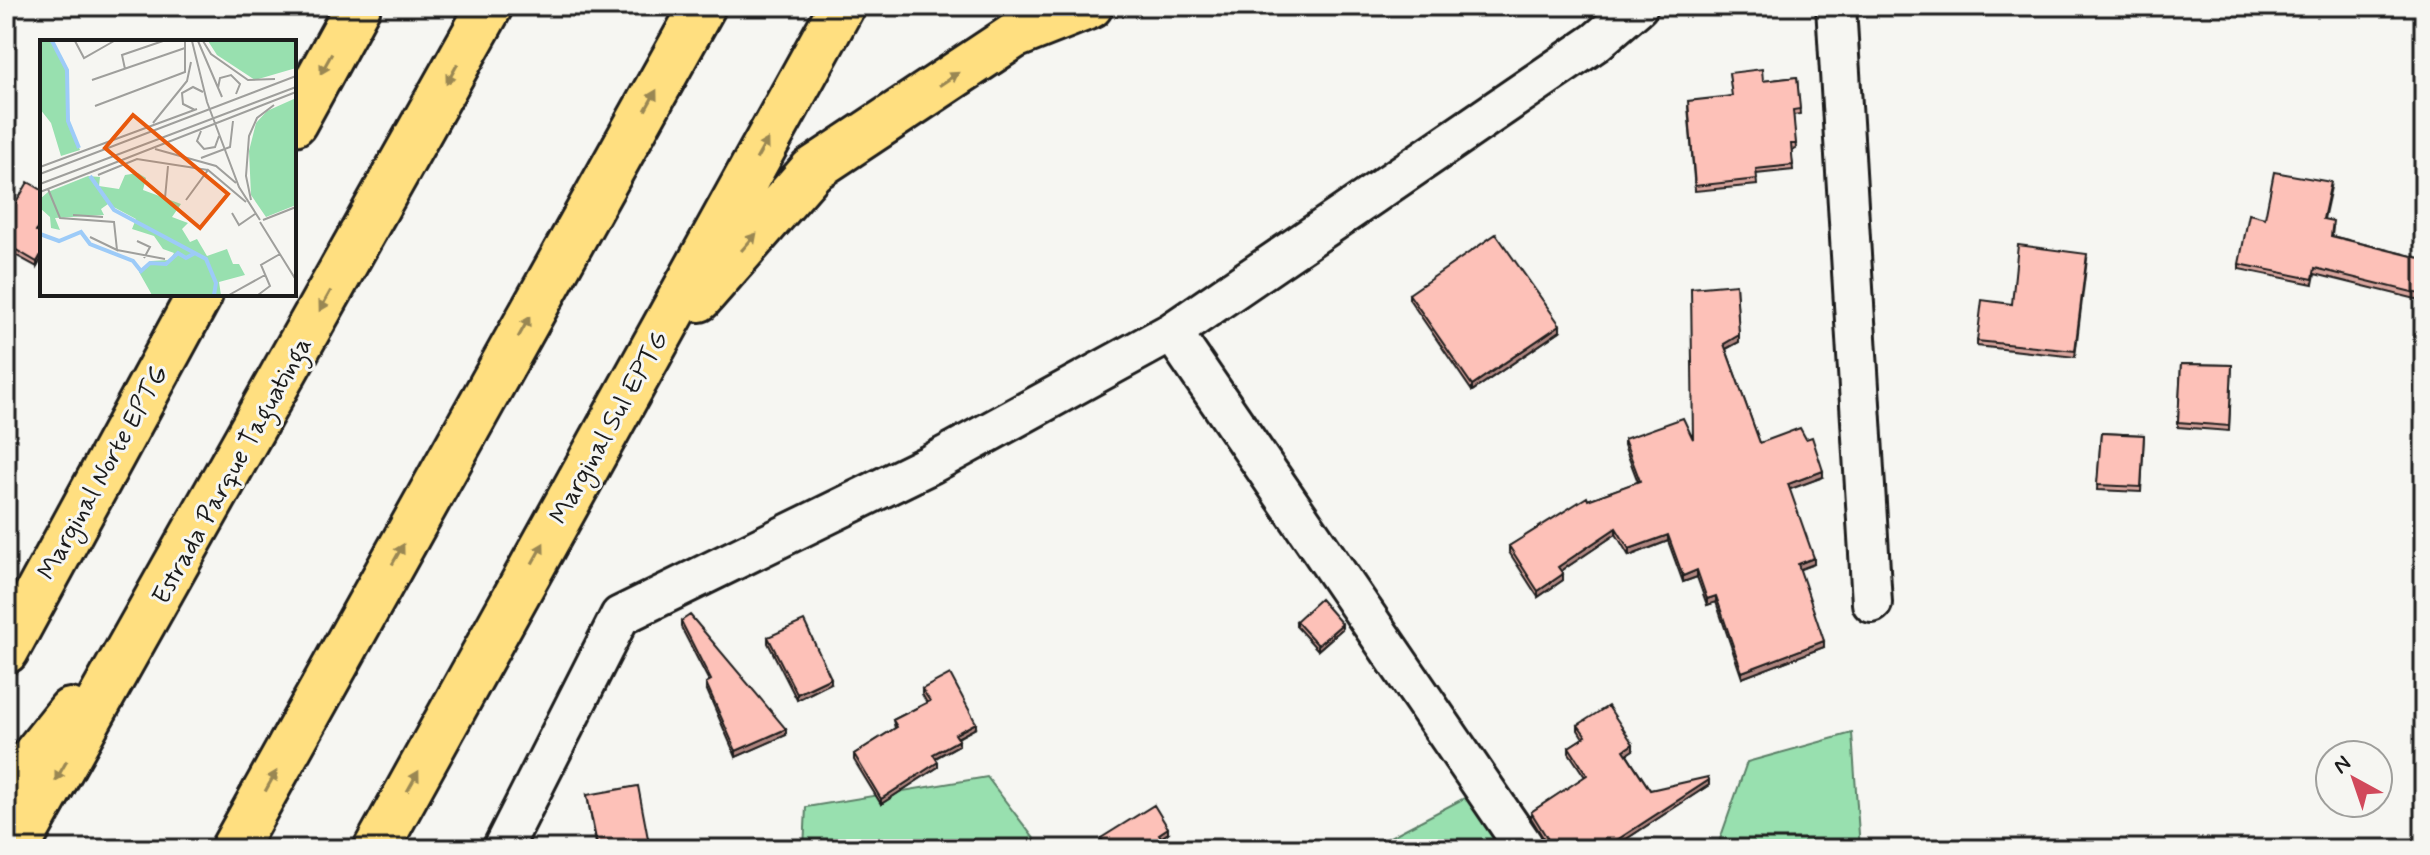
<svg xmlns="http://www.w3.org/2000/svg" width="2430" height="855" font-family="Mynerve,sans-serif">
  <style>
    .green { fill: #98e0af; stroke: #5a7e66; stroke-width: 2 }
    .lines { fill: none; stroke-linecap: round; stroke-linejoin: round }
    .minor-casing { stroke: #1c1c1c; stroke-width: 44 }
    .primary-casing { stroke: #1c1c1c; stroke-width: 50 }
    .motorway-casing { stroke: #1c1c1c; stroke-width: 50 }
    .minor { stroke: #f6f6f2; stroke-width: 38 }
    .primary { stroke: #ffdf80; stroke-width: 44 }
    .motorway { stroke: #ffdf80; stroke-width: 44 }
    .wall { fill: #daa69e; stroke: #1c1c1c; stroke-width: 2 }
    .shaded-wall { fill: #b18781; stroke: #1c1c1c; stroke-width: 2 }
    .building { fill: #fdc1b8; stroke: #1c1c1c; stroke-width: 2 }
    .oneway { fill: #998753 }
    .labels { text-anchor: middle; stroke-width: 6; stroke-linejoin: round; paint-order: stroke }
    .street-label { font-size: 26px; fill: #1c1c1c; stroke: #f6f6f2 }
    .inset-river { fill: none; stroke: #9dcbf8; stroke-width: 4 }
    .inset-road { fill: none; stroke: #9f9f9c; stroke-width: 2 }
    .view { fill: #e8590c; fill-opacity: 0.15; stroke: #e8590c; stroke-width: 4 }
    .inset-edge { fill: none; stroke: #1c1c1c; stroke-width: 4 }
  </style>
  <rect width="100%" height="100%" fill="#f6f6f2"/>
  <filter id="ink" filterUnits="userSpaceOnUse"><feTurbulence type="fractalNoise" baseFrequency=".0125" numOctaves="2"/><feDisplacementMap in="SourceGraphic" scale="16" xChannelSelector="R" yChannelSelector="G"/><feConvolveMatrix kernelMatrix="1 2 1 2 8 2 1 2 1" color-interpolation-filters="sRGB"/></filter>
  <g filter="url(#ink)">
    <path class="green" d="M 1852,733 L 1860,849 L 1701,849 L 1719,842 L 1747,762 Z
      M 987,777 L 1042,849 L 804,849 L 806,807 Z
      M 1472,794 L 1511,849 L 1367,849 Z"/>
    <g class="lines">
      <defs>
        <path id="minor" d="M 1836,6 L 1872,603
          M 1172,332 L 1523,845
          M 502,849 L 620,616 L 931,464 L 1172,332 L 1596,42 L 1638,6"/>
        <path id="primary" d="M 294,123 L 358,6
          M 699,299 L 812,170 L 1014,36 L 1090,6
          M 6,651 L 200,294
          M 376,849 L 842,6"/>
        <path id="motorway" d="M 6,791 L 70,711
          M 16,849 L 490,6
          M 233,849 L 703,6"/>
      </defs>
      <use href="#minor" class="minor-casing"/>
      <use href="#primary" class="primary-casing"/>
      <use href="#motorway" class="motorway-casing"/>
      <use href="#minor" class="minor"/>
      <use href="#primary" class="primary"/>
      <use href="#motorway" class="motorway"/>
    </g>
    <path class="wall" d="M 1797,77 L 1800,114 L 1793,115 L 1796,149 L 1791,150 L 1793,170 L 1756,174 L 1757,185 L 1695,191 L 1688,106 L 1731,96 L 1763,81 Z
      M 2331,187 L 2324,219 L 2333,227 L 2332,236 L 2424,259 L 2424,301 L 2315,274 L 2313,284 L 2239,269 L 2239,264 Z
      M 6,198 L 42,225 L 38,232 L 42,234 L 42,258 L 37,267 L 6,250 Z
      M 2087,259 L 2075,357 L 1977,346 L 1977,341 L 2012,304 Z
      M 1736,284 L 1739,342 L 1726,349 L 1760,443 L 1823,477 L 1789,489 L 1814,564 L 1799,569 L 1824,647 L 1742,678 L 1716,602 L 1707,605 L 1697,577 L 1683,582 L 1668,541 L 1629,556 L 1616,534 L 1561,571 L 1563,580 L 1538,597 L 1509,552 L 1509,546 L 1588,500 L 1638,482 L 1624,445 L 1624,439 L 1693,439 Z
      M 1409,294 L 1560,331 L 1472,391 L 1409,299 Z
      M 2181,364 L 2232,365 L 2229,431 L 2178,427 Z
      M 2101,433 L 2144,435 L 2141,492 L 2097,490 Z
      M 681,621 L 786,735 L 736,757 L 706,688 L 706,683 L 709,681 L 681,627 Z
      M 1296,621 L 1342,629 L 1318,650 L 1296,626 Z
      M 768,637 L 831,683 L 797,700 L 768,643 Z
      M 922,689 L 976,728 L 958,738 L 959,745 L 936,758 L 938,767 L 881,804 L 854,760 L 854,754 L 895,728 L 893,720 L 927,703 L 922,694 Z
      M 1578,725 L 1633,750 L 1627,754 L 1650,790 L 1709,785 L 1611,849 L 1550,849 L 1531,818 L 1531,812 L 1585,777 L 1569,753 L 1569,747 L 1583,738 L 1578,730 Z
      M 587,795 L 650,849 L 597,849 Z
      M 1168,833 L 1162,838 L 1170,849 L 1105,849 L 1101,843 L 1101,838 Z"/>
    <path class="shaded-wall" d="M 42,253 L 42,258 L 37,267 L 37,262 Z
      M 1560,325 L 1560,331 L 1472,391 L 1472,385 Z
      M 1739,335 L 1739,342 L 1724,350 L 1724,344 Z
      M 1823,471 L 1823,477 L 1788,490 L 1788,484 Z
      M 1616,528 L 1616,534 L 1558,573 L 1558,567 Z
      M 1668,535 L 1668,541 L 1629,556 L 1629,549 Z
      M 1814,558 L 1814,564 L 1798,570 L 1798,564 Z
      M 1697,570 L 1697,577 L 1683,582 L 1683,576 Z
      M 1563,574 L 1563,580 L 1538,597 L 1538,591 Z
      M 1716,596 L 1716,602 L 1707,605 L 1707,599 Z
      M 1342,624 L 1342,629 L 1318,650 L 1318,645 Z
      M 1824,641 L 1824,647 L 1742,678 L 1742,672 Z
      M 831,678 L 831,683 L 797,700 L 797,694 Z
      M 976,723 L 976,728 L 955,739 L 955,734 Z
      M 786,729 L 786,735 L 736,757 L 736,751 Z
      M 959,740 L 959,745 L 933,759 L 933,754 Z
      M 1633,744 L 1633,750 L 1624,756 L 1624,750 Z
      M 938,762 L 938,767 L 881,804 L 881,799 Z
      M 1709,780 L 1709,785 L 1611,849 L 1603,849 Z
      M 1168,828 L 1168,833 L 1159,839 L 1159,834 Z"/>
    <path class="building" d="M 1762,69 L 1763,81 L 1797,77 L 1800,109 L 1793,110 L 1796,144 L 1791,144 L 1793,165 L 1756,169 L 1757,179 L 1695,186 L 1688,101 L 1732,96 L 1729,73 Z
      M 2274,172 L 2331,182 L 2323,219 L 2333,221 L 2331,236 L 2424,259 L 2424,295 L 2315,268 L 2313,279 L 2239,264 L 2249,214 L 2265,218 Z
      M 28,182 L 42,190 L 42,212 L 40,215 L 42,217 L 42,220 L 36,231 L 42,234 L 42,253 L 37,262 L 6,244 L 6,198 L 16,203 Z
      M 1496,234 L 1560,325 L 1472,385 L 1409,294 Z
      M 2018,245 L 2087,254 L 2075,351 L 1977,341 L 1982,300 L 2012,304 Z
      M 1736,284 L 1739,335 L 1724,344 L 1760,443 L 1800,428 L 1806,439 L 1812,437 L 1823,471 L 1788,484 L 1814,558 L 1798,564 L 1824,641 L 1742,672 L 1716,596 L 1707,599 L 1697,570 L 1683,576 L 1668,535 L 1629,549 L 1616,528 L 1558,567 L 1563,574 L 1538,591 L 1509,546 L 1587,497 L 1588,500 L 1640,481 L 1624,439 L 1683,418 L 1693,439 L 1691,288 Z
      M 2181,364 L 2232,365 L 2229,426 L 2178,422 Z
      M 2101,433 L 2144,435 L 2141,487 L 2097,485 Z
      M 1320,599 L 1342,624 L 1318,645 L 1296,621 Z
      M 690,615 L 786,729 L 736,751 L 706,683 L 711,680 L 681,621 Z
      M 804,621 L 831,678 L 797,694 L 768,637 Z
      M 950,674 L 976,723 L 955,734 L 959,740 L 933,754 L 938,762 L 881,799 L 854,754 L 897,727 L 893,720 L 930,701 L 922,689 Z
      M 1608,706 L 1633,744 L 1624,750 L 1650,790 L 1708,777 L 1709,780 L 1603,849 L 1554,849 L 1531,812 L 1587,775 L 1569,747 L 1586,736 L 1578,725 Z
      M 638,786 L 650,849 L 598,849 L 587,795 Z
      M 1154,805 L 1168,828 L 1159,834 L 1170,849 L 1108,849 L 1101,838 Z"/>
    <defs><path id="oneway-solid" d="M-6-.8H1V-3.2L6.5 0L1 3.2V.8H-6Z" transform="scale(2)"/></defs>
    <g class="oneway">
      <use href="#oneway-solid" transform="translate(326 64) rotate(119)"/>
      <use href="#oneway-solid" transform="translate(452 74) rotate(119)"/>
      <use href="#oneway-solid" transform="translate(949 79) rotate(-34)"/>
      <use href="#oneway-solid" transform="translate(651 100) rotate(-61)"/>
      <use href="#oneway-solid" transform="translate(762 149) rotate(-61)"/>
      <use href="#oneway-solid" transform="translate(749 242) rotate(-49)"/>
      <use href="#oneway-solid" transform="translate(325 301) rotate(119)"/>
      <use href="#oneway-solid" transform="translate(524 327) rotate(-61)"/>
      <use href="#oneway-solid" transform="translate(538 553) rotate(-61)"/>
      <use href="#oneway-solid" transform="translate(398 554) rotate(-61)"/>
      <use href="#oneway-solid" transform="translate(61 771) rotate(120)"/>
      <use href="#oneway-solid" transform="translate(271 781) rotate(-61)"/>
      <use href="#oneway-solid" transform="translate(413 781) rotate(-61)"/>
    </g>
  </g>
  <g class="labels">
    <g class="street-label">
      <text transform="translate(608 427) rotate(-61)" y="9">Marginal Sul EPTG</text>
      <text transform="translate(231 470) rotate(-61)" y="9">Estrada Parque Taguatinga</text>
      <text transform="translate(102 472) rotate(-61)" y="9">Marginal Norte EPTG</text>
    </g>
  </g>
  <g transform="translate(40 40)">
    <rect width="256" height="256" fill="#f6f6f2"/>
    <path d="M 0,1 L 11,1 L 27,30 L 28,81 L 40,110 L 21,116 L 11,83 L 0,69 ZM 168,1 L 256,1 L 256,28 L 215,40 L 177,15 ZM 256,58 L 256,165 L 226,177 L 211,155 L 209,111 L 216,83 L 227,71 ZM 98,133 L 106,138 L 103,150 L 141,164 L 132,177 L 148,183 L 142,189 L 150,202 L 157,199 L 167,216 L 187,209 L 193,224 L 199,224 L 205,235 L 179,242 L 181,255 L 112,255 L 99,232 L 111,221 L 130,220 L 134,213 L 123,209 L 114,196 L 92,189 L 96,179 L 68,164 L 61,169 L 64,175 L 15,178 L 20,190 L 11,188 L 10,177 L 0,168 L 0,159 L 8,152 L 48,136 L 60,137 L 59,146 L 79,149 L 85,135 Z" fill="#98e0af"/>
    <path class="inset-river" d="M 12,1 L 27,30 L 28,81 L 39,108M 50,136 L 74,170 L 166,219 L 176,243 L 174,255M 0,194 L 19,201 L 41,192 L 50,204 L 93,221 L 101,231 L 110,223 L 126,224 L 138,213 L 146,218 L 155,213"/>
    <path class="inset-road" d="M 35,1 L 44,18 L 74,1M 152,1 L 167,62 L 199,147 L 220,180M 158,1 L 182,57M 163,1 L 171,14 L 208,40 L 235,39M 85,29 L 82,15 L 123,1M 52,40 L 145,8M 178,48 L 180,38 L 191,35 L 200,44 L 196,54M 55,66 L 145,32 L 145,1M 155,70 L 143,64 L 142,53 L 153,47 L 163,52M 113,83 L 147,41 L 151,22M 161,91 L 157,101 L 164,109 L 175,107 L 179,96M 115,109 L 176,126 L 196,143M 161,118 L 190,107 L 193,81M 0,127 L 157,69M 0,134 L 256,36M 58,135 L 97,119 L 168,130M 0,144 L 256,47M 8,149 L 20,178 L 74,182 L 77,210 L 50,197M 0,152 L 256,52M 125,158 L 128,126M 146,160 L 168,130 L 206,162M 211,160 L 206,136 L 209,96 L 217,78 L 234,65M 192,173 L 199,185 L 215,174M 33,175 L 63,177M 223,180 L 256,167M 220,182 L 256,240M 97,201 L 110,207 L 104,218M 77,210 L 125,219M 189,255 L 225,235M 218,255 L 230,246 L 221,225 L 240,214"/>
    <path class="view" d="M 93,75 L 188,154 L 160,188 L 65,108 Z"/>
    <rect width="256" height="256" class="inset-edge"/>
  </g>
  <rect width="2430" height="855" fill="none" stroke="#f6f6f2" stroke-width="32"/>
  <rect x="16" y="16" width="2398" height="823" fill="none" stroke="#1c1c1c" stroke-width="3" filter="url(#ink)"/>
  <g transform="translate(2354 779) rotate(320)"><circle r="38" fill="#f6f6f2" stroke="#9f9f9c" stroke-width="2"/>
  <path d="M0-6L14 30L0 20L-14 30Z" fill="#d1495b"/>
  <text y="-12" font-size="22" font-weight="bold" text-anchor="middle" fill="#1c1c1c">N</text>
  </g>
</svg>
